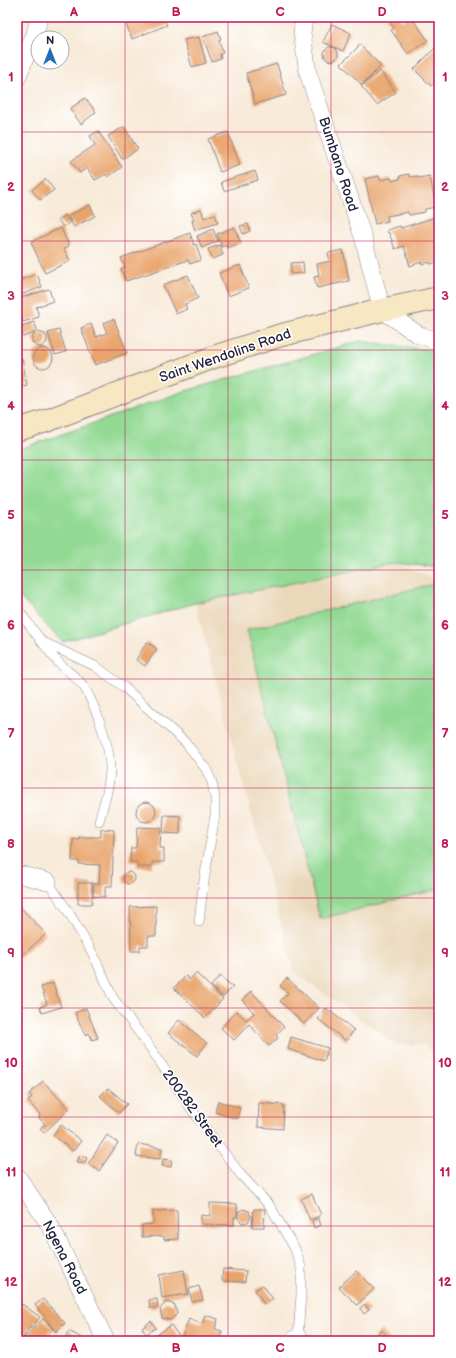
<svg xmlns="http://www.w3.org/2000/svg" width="456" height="1358" font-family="'Balsamiq Sans',sans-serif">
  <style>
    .built { fill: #ebd8ba }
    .green { fill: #92d993; stroke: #5a7e67 }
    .building { fill: #e9a46c }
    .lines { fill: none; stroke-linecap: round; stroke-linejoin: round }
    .lane-casing { stroke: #8d868a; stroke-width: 10 }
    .street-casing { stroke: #8d868a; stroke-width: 18 }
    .secondary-casing { stroke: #8d868a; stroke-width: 24 }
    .lane { stroke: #fff; stroke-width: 9 }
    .street { stroke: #fff; stroke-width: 17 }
    .secondary { stroke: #f7e8c3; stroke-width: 22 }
    .grid { fill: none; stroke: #c2185b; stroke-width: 1; stroke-opacity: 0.55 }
    .labels { text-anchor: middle; stroke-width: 3.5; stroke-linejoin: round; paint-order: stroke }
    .street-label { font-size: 14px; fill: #22223b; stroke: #fff }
    .neatline { fill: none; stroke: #c2185b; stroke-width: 1.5 }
    .grid-label { font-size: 13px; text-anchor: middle; font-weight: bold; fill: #c2185b }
  </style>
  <rect width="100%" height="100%" fill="#fff"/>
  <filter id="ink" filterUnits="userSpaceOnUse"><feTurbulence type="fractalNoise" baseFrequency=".025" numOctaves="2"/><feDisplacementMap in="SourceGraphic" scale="8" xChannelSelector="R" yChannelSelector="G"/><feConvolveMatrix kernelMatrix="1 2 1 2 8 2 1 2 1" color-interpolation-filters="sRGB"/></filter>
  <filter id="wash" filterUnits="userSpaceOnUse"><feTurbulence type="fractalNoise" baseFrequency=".012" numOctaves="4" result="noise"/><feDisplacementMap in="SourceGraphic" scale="16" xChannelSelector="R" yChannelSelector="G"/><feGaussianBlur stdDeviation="0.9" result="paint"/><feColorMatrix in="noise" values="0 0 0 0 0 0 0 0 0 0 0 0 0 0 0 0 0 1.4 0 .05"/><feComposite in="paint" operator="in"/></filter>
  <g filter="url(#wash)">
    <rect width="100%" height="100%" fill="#f8ead8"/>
    <path class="built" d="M 395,562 L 438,580 L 439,586 L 439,1060 L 424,1044 L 397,1045 L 294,972 L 195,603 Z"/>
    <path class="green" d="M 360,341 L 439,351 L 439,567 L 395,562 L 195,603 L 62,642 L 17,594 L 17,450 L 182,392 Z
      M 433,584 L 439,608 L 439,889 L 320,919 L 247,630 Z"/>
    <g id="blocks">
      <path class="building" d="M 123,17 L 163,17 L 167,25 L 132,39 Z
        M 386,17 L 399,17 L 403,21 L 409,17 L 411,17 L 428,40 L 408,54 L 391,30 L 394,28 Z
        M 332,24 L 351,33 L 343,51 L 323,42 Z
        M 218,31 L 221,39 L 219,40 L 223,53 L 220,54 L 221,59 L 212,62 L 203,37 Z
        M 199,37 L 206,63 L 192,67 L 184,40 Z
        M 360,45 L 381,66 L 362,85 L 341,64 Z
        M 438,45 L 439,46 L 439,78 L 431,86 L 414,69 Z
        M324 54a7 7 0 1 1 14 0a7 7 0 1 1-14 0Z
        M 277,64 L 286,95 L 255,104 L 246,73 Z
        M 380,71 L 396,92 L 377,105 L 361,86 Z
        M 85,98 L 96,112 L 81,124 L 70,109 Z
        M 124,127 L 138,149 L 122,159 L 108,136 Z
        M 98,131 L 122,167 L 108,177 L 106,174 L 95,180 L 87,168 L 80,173 L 71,161 L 95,145 L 90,136 Z
        M 228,132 L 240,165 L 220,172 L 208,139 Z
        M 255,171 L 258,180 L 224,191 L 221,182 Z
        M 409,174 L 410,177 L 418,176 L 418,178 L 430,176 L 436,207 L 425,209 L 425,212 L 409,215 L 408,212 L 387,216 L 388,221 L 375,224 L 365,179 L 379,176 L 380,180 L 391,178 L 392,181 L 400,179 L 400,176 Z
        M 46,179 L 54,190 L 40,200 L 32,190 Z
        M 90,205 L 95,216 L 74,227 L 68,216 Z
        M 201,209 L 204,218 L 215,214 L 218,223 L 195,230 L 192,221 L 194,220 L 191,213 Z
        M 66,215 L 70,223 L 63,227 L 58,220 Z
        M 439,216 L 439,262 L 430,264 L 429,262 L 422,264 L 421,262 L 410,266 L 404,246 L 395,249 L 389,233 L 388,233 L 387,230 L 400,226 L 401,228 Z
        M 248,224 L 250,231 L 243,234 L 240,226 Z
        M 234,227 L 241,243 L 227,248 L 226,245 L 222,247 L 217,234 Z
        M 61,228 L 69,246 L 64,249 L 70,261 L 45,273 L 31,242 Z
        M 213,229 L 218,241 L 202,248 L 197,236 Z
        M 190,233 L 194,245 L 196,244 L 201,260 L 190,264 L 188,260 L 126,281 L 121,269 L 125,267 L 121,258 Z
        M 220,245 L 223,255 L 212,259 L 208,249 Z
        M 343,250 L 349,281 L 317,288 L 314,277 L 319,276 L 317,264 L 330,261 L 328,253 Z
        M 303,262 L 304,273 L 291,274 L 291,263 Z
        M 240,265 L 249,288 L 228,296 L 219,273 Z
        M 37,274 L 42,287 L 17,296 L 17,281 Z
        M 188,275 L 198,298 L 185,304 L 187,309 L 176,314 L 163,285 Z
        M 49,289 L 53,301 L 36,307 L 39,317 L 23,322 L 17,306 L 17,299 Z
        M 114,319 L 127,353 L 95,365 L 81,328 L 91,324 L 96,337 L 107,333 L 103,323 Z
        M 34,322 L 38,332 L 45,334 L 47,338 L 46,343 L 43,346 L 38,347 L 32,342 L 32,337 L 36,332 L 23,337 L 19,327 Z
        M 59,330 L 66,352 L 55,355 L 48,333 Z
        M33 358a10 10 0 1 1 20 0a10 10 0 1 1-20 0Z
        M 22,358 L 27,385 L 17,387 L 17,359 Z
        M 147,642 L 157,649 L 145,666 L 136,660 Z
        M136 812a10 10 0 1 1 20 0a10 10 0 1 1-20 0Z
        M 164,815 L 180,816 L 180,834 L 163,833 Z
        M 137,827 L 161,828 L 160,848 L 164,848 L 164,862 L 152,862 L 152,867 L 137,867 L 137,862 L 130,862 L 131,848 L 136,848 Z
        M 101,829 L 114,830 L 112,886 L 105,886 L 105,897 L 93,896 L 94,884 L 99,884 L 100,865 L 79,864 L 79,861 L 72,861 L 73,839 L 79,839 L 79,837 L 101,837 Z
        M123 878a6 6 0 1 1 12 0a6 6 0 1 1-12 0Z
        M 78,883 L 92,883 L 92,904 L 78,904 Z
        M 19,906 L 46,934 L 19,958 L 17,956 L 17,908 Z
        M 156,906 L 156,936 L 148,936 L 148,946 L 140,946 L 140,951 L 131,951 L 130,907 Z
        M 196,973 L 223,999 L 205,1018 L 174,988 L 186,976 L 189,980 Z
        M 220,976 L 233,987 L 223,997 L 211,986 Z
        M 287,978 L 319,1008 L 304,1024 L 280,1001 L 288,993 L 280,986 Z
        M 53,983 L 61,1007 L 42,1013 L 40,1007 L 47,1004 L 41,987 Z
        M 251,991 L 284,1027 L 276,1035 L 278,1038 L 269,1046 L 249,1024 L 234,1040 L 221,1028 L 236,1011 L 246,1020 L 254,1013 L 242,1000 Z
        M 86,1008 L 98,1038 L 92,1040 L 89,1033 L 85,1035 L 75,1013 Z
        M 326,1008 L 354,1030 L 346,1041 L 318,1019 Z
        M 179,1020 L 207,1043 L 197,1056 L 168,1033 Z
        M 291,1037 L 328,1048 L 324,1061 L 288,1049 Z
        M 43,1081 L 69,1109 L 44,1133 L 40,1129 L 45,1124 L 39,1118 L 40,1115 L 28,1101 L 32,1097 L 29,1094 Z
        M 108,1088 L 127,1104 L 119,1113 L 100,1096 Z
        M 218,1101 L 240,1108 L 237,1119 L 215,1112 Z
        M 259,1103 L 284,1105 L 283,1129 L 258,1127 Z
        M 61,1125 L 81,1141 L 73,1151 L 53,1135 Z
        M 107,1135 L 118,1143 L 99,1171 L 88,1164 Z
        M 138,1144 L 162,1148 L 160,1159 L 136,1156 Z
        M 80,1155 L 87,1158 L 84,1164 L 77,1162 Z
        M 163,1159 L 172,1160 L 171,1167 L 162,1166 Z
        M 312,1194 L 321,1215 L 310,1220 L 301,1199 Z
        M 210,1203 L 237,1204 L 237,1217 L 234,1217 L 234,1225 L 201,1224 L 201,1215 L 210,1216 Z
        M 243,1209 L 249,1211 L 251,1217 L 248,1222 L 242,1223 L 238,1218 L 238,1212 Z
        M 254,1209 L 265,1209 L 264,1227 L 252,1227 L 253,1211 L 254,1211 Z
        M 177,1210 L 178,1239 L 164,1240 L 164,1236 L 142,1237 L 142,1225 L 153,1224 L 153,1211 Z
        M 318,1218 L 321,1225 L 314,1228 L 312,1221 Z
        M 223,1269 L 246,1271 L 245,1282 L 222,1281 Z
        M 184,1270 L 188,1294 L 162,1298 L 159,1275 Z
        M 356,1271 L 374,1289 L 357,1305 L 339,1287 Z
        M 263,1285 L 273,1299 L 264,1304 L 255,1290 Z
        M 199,1286 L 203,1300 L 192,1302 L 189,1289 Z
        M 43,1299 L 65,1323 L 56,1332 L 35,1305 Z
        M 157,1299 L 158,1308 L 150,1308 L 149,1300 Z
        M 166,1302 L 175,1305 L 177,1314 L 171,1320 L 162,1318 L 160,1309 Z
        M 22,1304 L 40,1317 L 32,1328 L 30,1327 L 21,1341 L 17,1341 L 17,1312 Z
        M 365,1304 L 369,1310 L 364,1314 L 360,1308 Z
        M 205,1315 L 218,1319 L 215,1329 L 222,1331 L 219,1341 L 193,1341 L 182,1337 L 189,1319 L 202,1324 Z
        M 43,1319 L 53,1329 L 41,1341 L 21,1341 Z
        M 151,1321 L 156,1328 L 146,1334 L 142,1328 Z
        M 171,1325 L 181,1339 L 178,1341 L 149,1341 Z
        M 382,1330 L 391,1341 L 377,1341 L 374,1337 Z
        M 69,1331 L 87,1341 L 64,1340 Z"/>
    </g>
  </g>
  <g filter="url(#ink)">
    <use href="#blocks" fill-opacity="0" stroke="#8d868a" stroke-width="1"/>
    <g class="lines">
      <defs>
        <path id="lane" d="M 17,608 C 30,626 43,644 57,661 C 65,670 78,677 84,687 C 95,705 110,745 110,767 C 110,785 104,804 99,821
          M 41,641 L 95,666 L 124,687 L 186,743 L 206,769 L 212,782 L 215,798 L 215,815 L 203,887 L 199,922
          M 48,882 L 68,911 L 93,954 L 113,998 L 147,1043 L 197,1117 L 241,1175 L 270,1206 L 295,1249 L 301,1267 L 301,1294 L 298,1337 L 313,1341"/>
        <path id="street" d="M 304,17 L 302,33 L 308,73 L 363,237 L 382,310 L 419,335 L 439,341
          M 17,78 L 35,34 L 39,17
          M 17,875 L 22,875 L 48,882
          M 17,1176 L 51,1227 L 106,1341
          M 293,1341 L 298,1337"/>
        <path id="secondary" d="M 17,430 L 46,421 L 214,357 L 278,336 L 382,310 L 439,298"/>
      </defs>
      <use href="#lane" class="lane-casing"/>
      <use href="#street" class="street-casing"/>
      <use href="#secondary" class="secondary-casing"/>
      <use href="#lane" class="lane"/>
      <use href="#street" class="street"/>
      <use href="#secondary" class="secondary"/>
    </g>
  </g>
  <path class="grid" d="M 125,17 L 125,1341M 228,17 L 228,1341M 331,17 L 331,1341M 17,132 L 439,132M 17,241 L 439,241M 17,350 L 439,350M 17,460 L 439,460M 17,570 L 439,570M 17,679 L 439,679M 17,788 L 439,788M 17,898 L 439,898M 17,1008 L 439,1008M 17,1117 L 439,1117M 17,1226 L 439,1226"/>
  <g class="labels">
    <g class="street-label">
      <text transform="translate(339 164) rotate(72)" y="5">Bumbano Road</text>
      <text transform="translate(225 355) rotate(-19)" y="5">Saint Wendolins Road</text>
      <text transform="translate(193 1108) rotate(54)" y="5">200282 Street</text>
      <text transform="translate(65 1257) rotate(63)" y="5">Ngena Road</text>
    </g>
  </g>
  <rect width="456" height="1358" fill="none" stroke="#fff" stroke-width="44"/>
  <g transform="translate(50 50)"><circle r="19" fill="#ffffff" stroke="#a7a7b1"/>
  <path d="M0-3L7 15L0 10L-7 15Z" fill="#1f6fb2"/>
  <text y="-6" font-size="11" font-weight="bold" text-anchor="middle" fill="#22223b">N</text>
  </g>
  <rect x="22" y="22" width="412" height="1314" class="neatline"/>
  <g class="grid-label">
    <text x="74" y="16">A</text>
    <text x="176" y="16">B</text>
    <text x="280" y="16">C</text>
    <text x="382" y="16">D</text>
    <text x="11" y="81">1</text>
    <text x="445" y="81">1</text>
    <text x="11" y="191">2</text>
    <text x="445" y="191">2</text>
    <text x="11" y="300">3</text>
    <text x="445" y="300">3</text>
    <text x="11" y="410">4</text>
    <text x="445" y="410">4</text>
    <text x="11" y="519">5</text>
    <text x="445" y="519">5</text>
    <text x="11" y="629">6</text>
    <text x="445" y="629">6</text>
    <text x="11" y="738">7</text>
    <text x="445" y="738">7</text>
    <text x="11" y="848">8</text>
    <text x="445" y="848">8</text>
    <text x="11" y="957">9</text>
    <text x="445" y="957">9</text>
    <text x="11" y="1067">10</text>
    <text x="445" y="1067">10</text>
    <text x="11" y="1176">11</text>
    <text x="445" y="1176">11</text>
    <text x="11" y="1286">12</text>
    <text x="445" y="1286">12</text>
    <text x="74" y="1352">A</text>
    <text x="176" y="1352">B</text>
    <text x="280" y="1352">C</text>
    <text x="382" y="1352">D</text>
  </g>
</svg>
